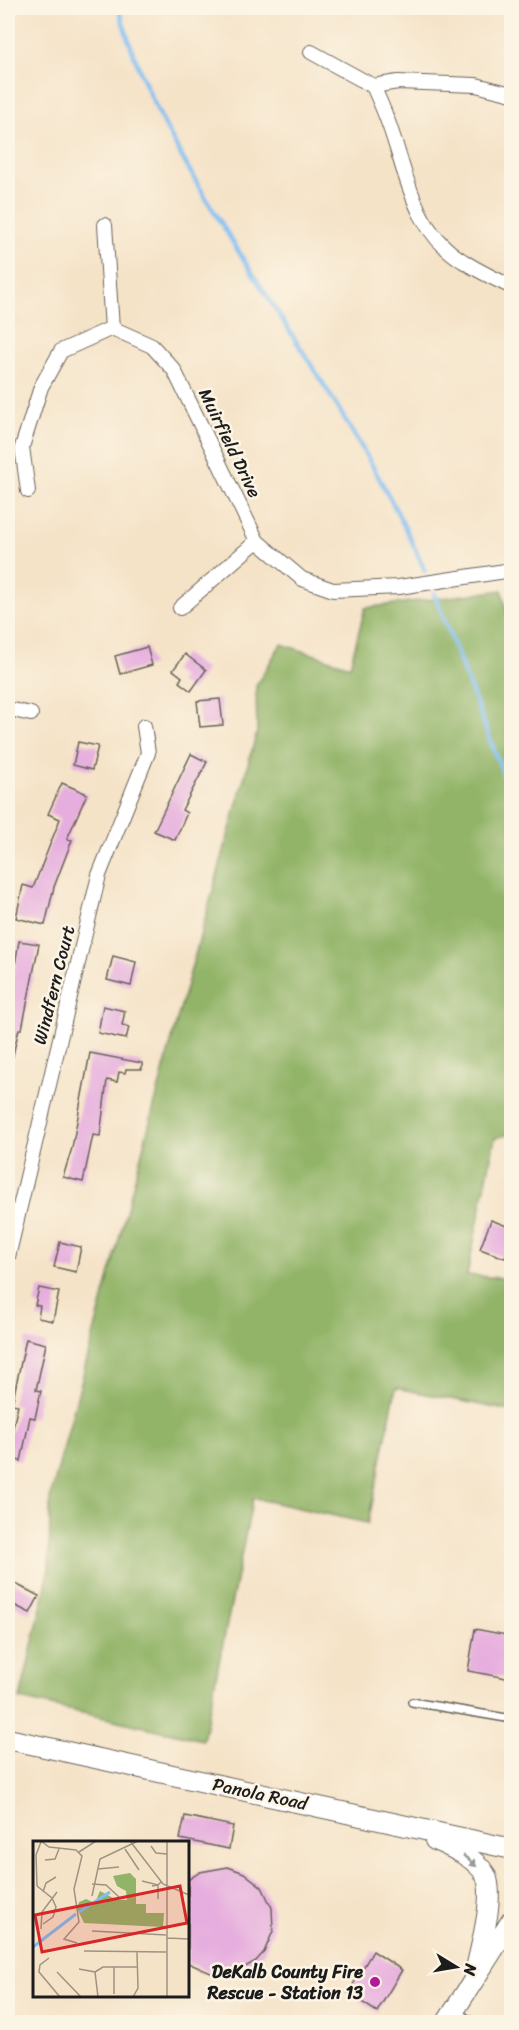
<svg xmlns="http://www.w3.org/2000/svg" width="519" height="2030" font-family="Sriracha,sans-serif">
  <style>
    .forest { fill: #92b468; stroke: #576842; stroke-width: 1.5 }
    .lines { fill: none; stroke-linecap: round; stroke-linejoin: round }
    .stream { stroke: #7fbef3; stroke-width: 4.5 }
    .building { fill: #e6aede }
    .lane-casing { stroke: #686258; stroke-width: 10 }
    .street-casing { stroke: #686258; stroke-width: 16 }
    .secondary-casing { stroke: #686258; stroke-width: 22 }
    .lane { stroke: #fff; stroke-width: 7 }
    .street { stroke: #fff; stroke-width: 14 }
    .secondary { stroke: #fff; stroke-width: 20 }
    .oneway { fill: #999 }
    .poi-dot { fill: #b5179e; stroke: #fcf5e5; stroke-width: 2 }
    .labels { text-anchor: middle; stroke-width: 5; stroke-linejoin: round; paint-order: stroke }
    .street-label { font-size: 18px; fill: #1c1c1c; stroke: #fcf5e5 }
    .poi-label { font-size: 18px; font-weight: bold; fill: #1c1c1c; stroke: #fcf5e5; text-anchor: end }
    .inset-river { fill: none; stroke: #7fbef3; stroke-width: 3 }
    .inset-road { fill: none; stroke: #9e9383; stroke-width: 1.5 }
    .view { fill: #d62828; fill-opacity: 0.15; stroke: #d62828; stroke-width: 3 }
    .inset-edge { fill: none; stroke: #1c1c1c; stroke-width: 3 }
  </style>
  <rect width="100%" height="100%" fill="#fcf5e5"/>
  <filter id="ink" filterUnits="userSpaceOnUse"><feTurbulence type="fractalNoise" baseFrequency=".0167" numOctaves="2"/><feDisplacementMap in="SourceGraphic" scale="12" xChannelSelector="R" yChannelSelector="G"/><feConvolveMatrix kernelMatrix="1 2 1 2 8 2 1 2 1" color-interpolation-filters="sRGB"/></filter>
  <filter id="wash" filterUnits="userSpaceOnUse"><feTurbulence type="fractalNoise" baseFrequency=".008" numOctaves="4" result="noise"/><feDisplacementMap in="SourceGraphic" scale="24" xChannelSelector="R" yChannelSelector="G"/><feGaussianBlur stdDeviation="1.35" result="paint"/><feColorMatrix in="noise" values="0 0 0 0 0 0 0 0 0 0 0 0 0 0 0 0 0 1.4 0 .05"/><feComposite in="paint" operator="in"/></filter>
  <g filter="url(#wash)">
    <rect width="100%" height="100%" fill="#f5e3c8"/>
    <path class="forest" d="M502,590l10,46 -1,498 -16,4 -28,137 44,4v132l-115,-23 -28,135 -115,-25 -50,242 -183,-41 29,-127 1,-73 127,-479 80,-288 -1,-46 25,-42 69,22 15,-58z"/>
    <g class="lines">
      <g class="stream">
        <path d="M119,8c24,92 75,172 125,252 64,101 133,200 181,311"/>
        <path d="M434,593l78,204"/>
      </g>
    </g>
    <g id="blocks">
      <g class="building">
        <path d="M147,647l5,18 -32,9 -5,-18z"/>
        <path d="M185,654l21,16 -15,21 -12,-9 3,-5 -9,-7z"/>
        <path d="M220,699l3,26 -23,2 -3,-26z"/>
        <path d="M78,742l20,4 -6,24 -19,-5z"/>
        <path d="M191,754l16,8 -25,48 5,3 -12,27 -21,-9z"/>
        <path d="M62,783l25,11 -20,45 5,1 -18,47 -9,38 -29,-7 7,-33 10,3 27,-69 -12,-5z"/>
        <path d="M19,941l20,3 -17,85h-3l-7,30 -4,-1v-52z"/>
        <path d="M113,956l23,6 -5,24 -24,-6z"/>
        <path d="M103,1006l22,5 -3,14 7,2 -3,12 -28,-6z"/>
        <path d="M90,1053l52,10v6h-16l-1,4 -6,-1 -2,10 -10,-2 -7,56 -7,-1 -10,47 -20,-5 9,-29z"/>
        <path d="M491,1220l21,8v14l-7,16 -25,-9z"/>
        <path d="M60,1242l21,5 -5,25 -22,-5z"/>
        <path d="M39,1288l20,4 -6,29 -15,-3 2,-12 -5,-1z"/>
        <path d="M26,1339l20,5 -10,46 5,1 -6,27 -5,-1 -9,44 -13,-3v-27l4,1 6,-27 -6,-1z"/>
        <path d="M8,1580l31,16 -9,17 -22,-11z"/>
        <path d="M475,1629l37,7v43l-44,-8z"/>
        <path d="M185,1816l48,10 -4,23 -49,-10z"/>
        <path d="M228,1867l16,6 18,14 10,21 1,23 -9,21 -8,9 -20,11 -23,2 -25,-11v-83l12,-8z"/>
        <path d="M373,1951l29,19 -25,42 -29,-19z"/>
      </g>
    </g>
  </g>
  <g filter="url(#ink)">
    <use href="#blocks" fill-opacity="0" stroke="#686258" stroke-width="1.5"/>
    <g class="lines">
      <defs>
        <g id="lane">
          <path d="M412,1702l100,17"/>
          <path d="M457,2012l15,10"/>
        </g>
        <g id="street">
          <path d="M311,52l62,34 25,-4 78,3 36,9"/>
          <path d="M373,86c5,11 10,22 14,33 20,52 24,110 76,142 15,10 32,18 49,26"/>
          <path d="M105,225l7,103"/>
          <path d="M28,491l-6,-44 19,-60 20,-36 51,-23 40,18 22,24 83,171 45,38 31,11 66,-3 113,-17"/>
          <path d="M180,608l77,-67"/>
          <path d="M8,709l23,5"/>
          <path d="M8,1257l91,-382 49,-122 -4,-27"/>
        </g>
        <g id="secondary">
          <path d="M8,1739l504,110"/>
          <path d="M435,1840c17,8 40,17 50,34 12,21 -7,81 -11,105"/>
          <path d="M447,2022l65,-102"/>
        </g>
      </defs>
      <use href="#lane" class="lane-casing"/>
      <use href="#street" class="street-casing"/>
      <use href="#secondary" class="secondary-casing"/>
      <use href="#lane" class="lane"/>
      <use href="#street" class="street"/>
      <use href="#secondary" class="secondary"/>
    </g>
    <defs><path id="oneway-solid" d="M-6-.8H1V-3.2L6.5 0L1 3.2V.8H-6Z" transform="scale(1.5)"/></defs>
    <use class="oneway" href="#oneway-solid" transform="translate(470 1861) rotate(40)"/>
  </g>
  <circle class="poi-dot" cx="375" cy="1982" r="6"/>
  <g class="labels">
    <g class="street-label">
      <text transform="translate(230 443) rotate(64)" y="6">Muirfield Drive</text>
      <text transform="translate(54 985) rotate(-76)" y="6">Windfern Court</text>
      <text transform="translate(260 1794) rotate(12)" y="6">Panola Road</text>
    </g>
    <g class="poi-label">
      <text x="363" y="1978">DeKalb County Fire<tspan x="363" dy="21">Rescue - Station 13</tspan></text>
    </g>
  </g>
  <g transform="translate(33 1841)">
    <rect width="156" height="156" fill="#f5e3c8"/>
    <path d="M97,32l6,6v25h10v9h18l-1,14 -79,-4 -7,-15 2,-6 7,-3 9,4 5,-12 17,9h10l-1,-9 -9,-5 -4,-10z" fill="#92b468"/>
    <path class="inset-river" d="M46,71l31,-20M0,106l43,-33"/>
    <path class="inset-road" d="M8,0l8,6 27,3 6,6 -8,33 5,33 -15,17 13,4M97,0l33,43 26,11M8,1l-5,13 1,31 15,12 4,9 -3,10 -10,7M118,5l5,7 11,1M92,8l14,21M46,11l17,-11M12,19l10,-1 4,-10M65,28l21,-2M109,40l16,4 3,-3M59,43l14,1 13,12M119,45l6,-1v14M10,51l3,-9 10,-6M59,55l8,-37 38,-18M8,88l1,-17 15,-20M59,90l74,4M134,97l22,1M51,110l82,1M16,117l-9,7 -1,7 21,25M46,128l16,3 3,25M24,131l24,25M62,131l8,-5h34M81,153v-27M100,156l5,-9 -1,-36M134,156v-156"/>
    <path class="view" d="M147,45l7,37 -145,29 -7,-37z"/>
    <rect width="156" height="156" class="inset-edge"/>
  </g>
  <rect width="519" height="2030" fill="none" stroke="#fcf5e5" stroke-width="30"/>
  <g transform="translate(456 1967) rotate(101)" stroke="#fcf5e5" stroke-width="4.5" paint-order="stroke">
  <path d="M0-4.5L10 22L0 15L-10 22Z" fill="#1c1c1c"/>
  <text y="-9" font-size="16" font-weight="bold" text-anchor="middle" fill="#1c1c1c">N</text>
  </g>
</svg>
